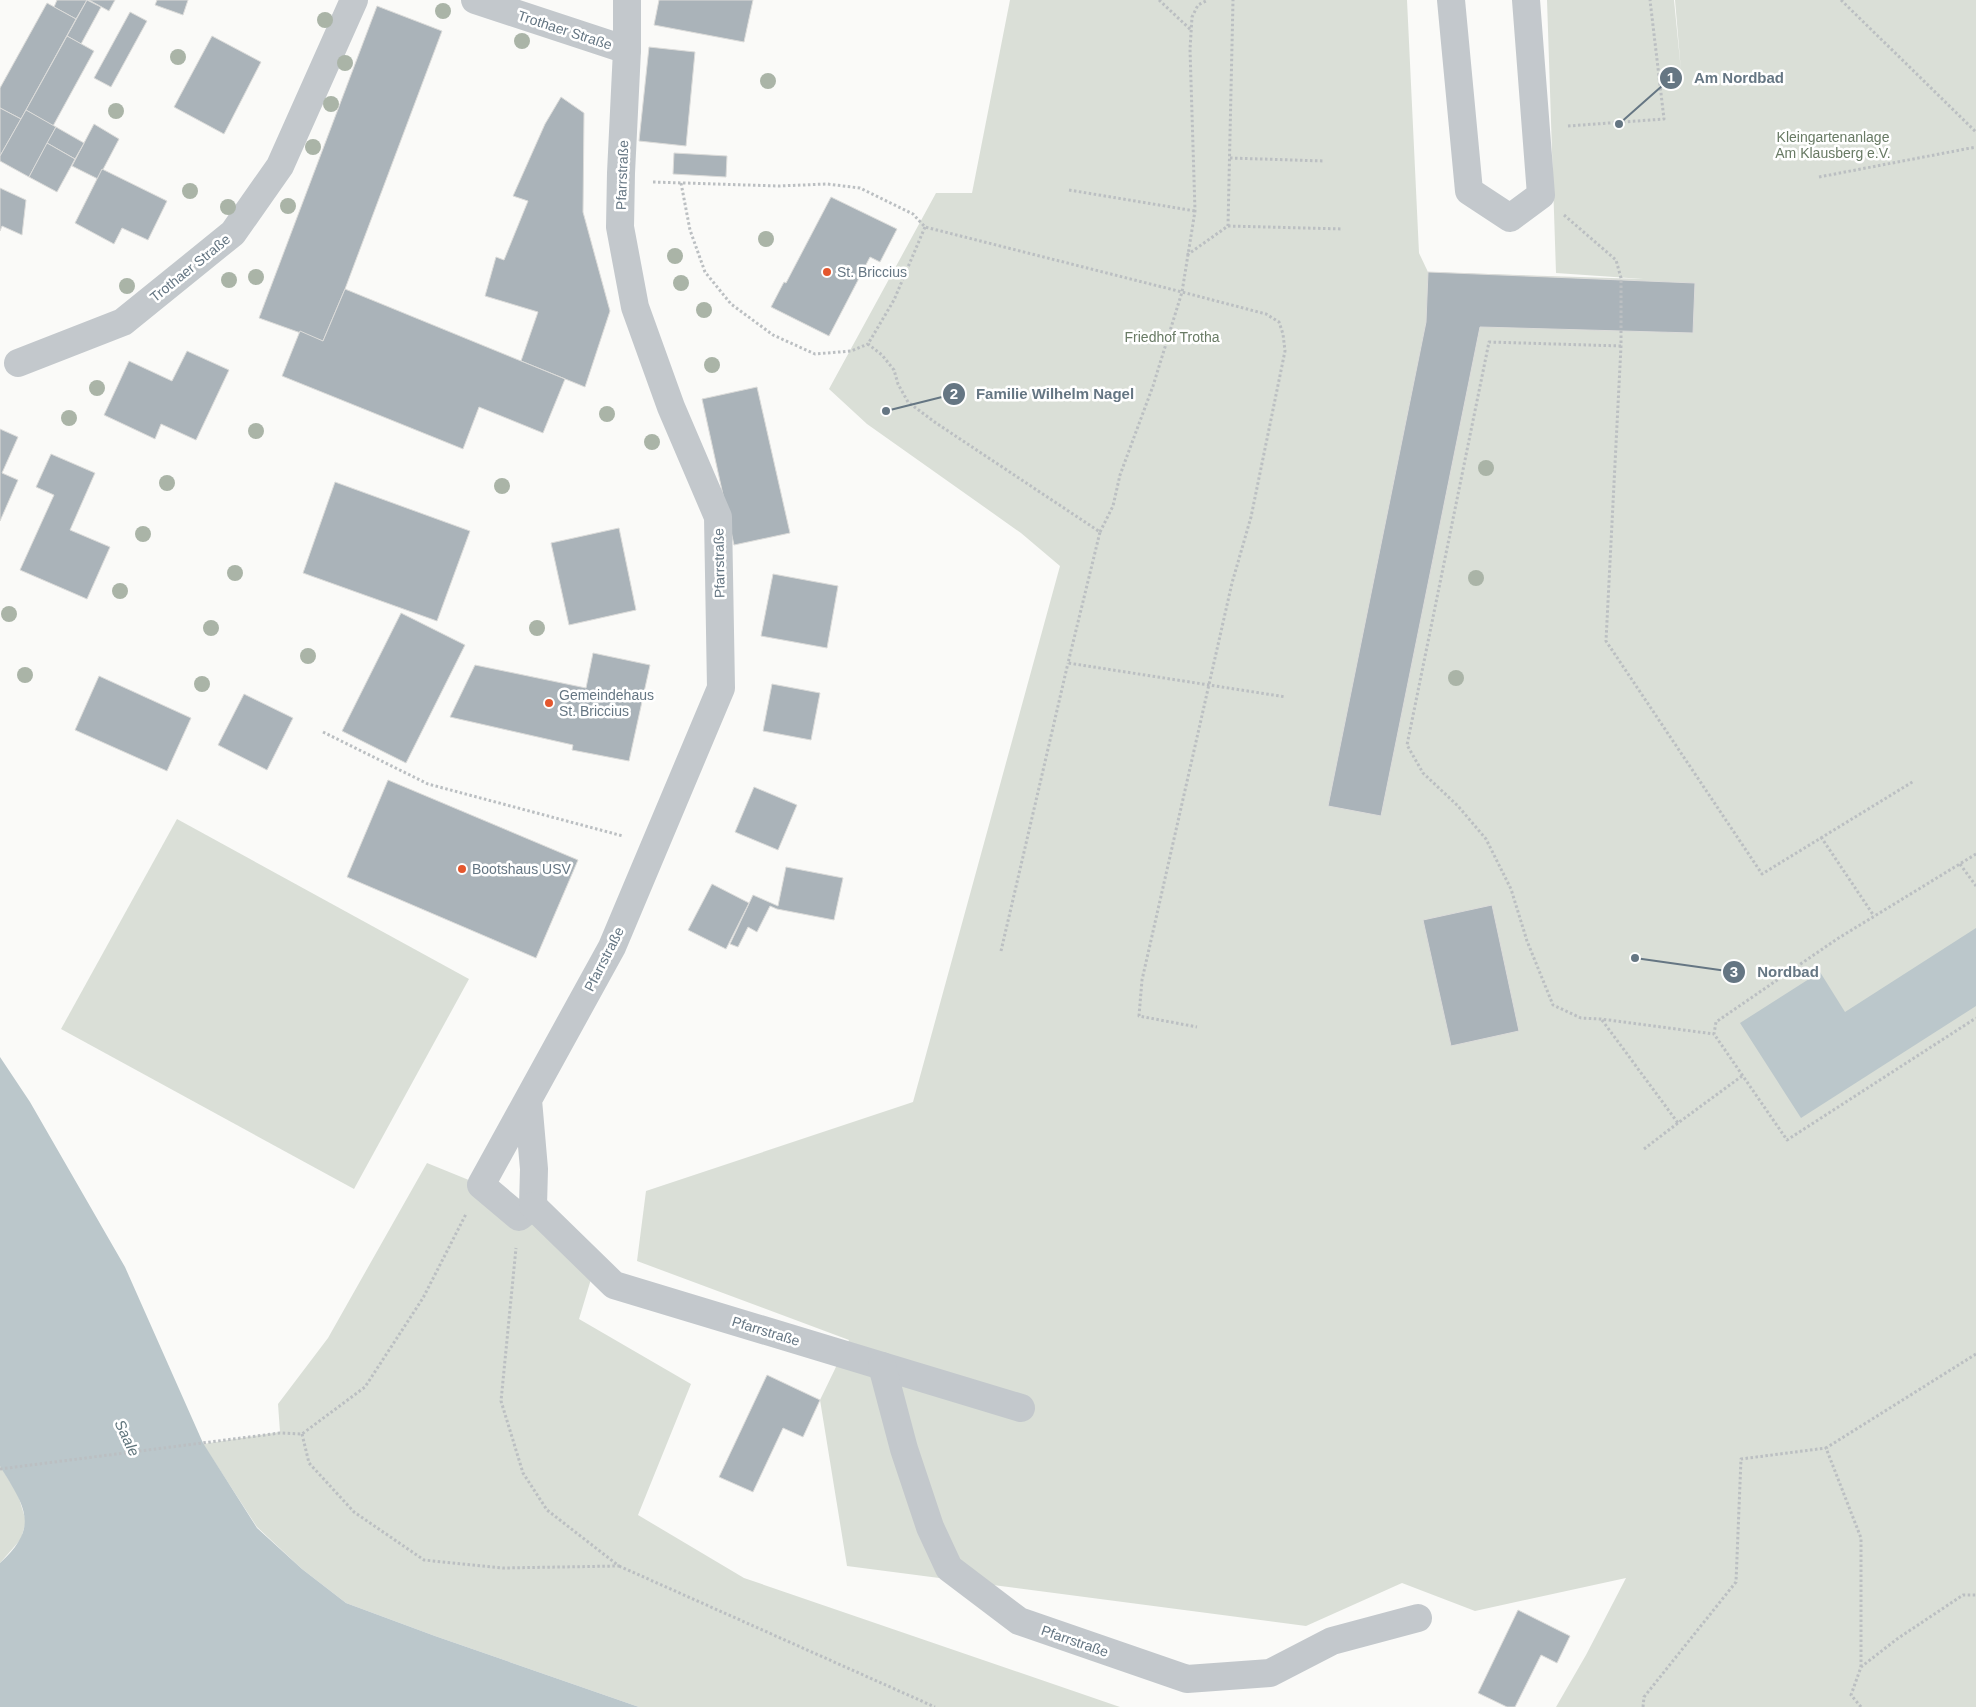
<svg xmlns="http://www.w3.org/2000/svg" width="1976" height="1707" font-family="Arial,sans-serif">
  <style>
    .green { fill: #dadfd7 }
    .water { fill: #bbc7cb }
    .building { fill: #aab3b9; stroke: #dcdcda }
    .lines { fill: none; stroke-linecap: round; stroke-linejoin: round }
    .path { stroke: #bbbfc2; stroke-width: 3; stroke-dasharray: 2.5 2.5; stroke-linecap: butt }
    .minor { stroke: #c3c8cc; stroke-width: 28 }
    .tree { fill: #aab4a7 }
    .poi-dot { fill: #e4572e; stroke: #fff; stroke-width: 2 }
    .labels { text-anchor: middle; stroke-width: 5; stroke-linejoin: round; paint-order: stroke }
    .street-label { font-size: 14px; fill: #657683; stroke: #fff }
    .park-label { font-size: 14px; fill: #687a64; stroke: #fff }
    .poi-label { font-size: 14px; fill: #657683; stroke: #fff; text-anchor: start }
    .water-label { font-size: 15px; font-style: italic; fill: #60757c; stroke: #fff }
    .leader { fill: none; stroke: #657683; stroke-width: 2 }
    .callout-dot { fill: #657683; stroke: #fff; stroke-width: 2 }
    .mark-label { font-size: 15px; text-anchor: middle; font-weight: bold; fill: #fff }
    .callout-label { font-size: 15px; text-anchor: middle; font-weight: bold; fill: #657683; stroke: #fff; stroke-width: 5; stroke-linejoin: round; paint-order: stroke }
  </style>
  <rect width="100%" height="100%" fill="#fafaf8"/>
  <g class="green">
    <path d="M1010,0h397l12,253 9,19 215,7 -87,-6 -9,-273h127l7,71 -6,-71h301v1707h-420l30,-52 40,-77 -151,33 -73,-28 -96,43 -459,-60 -27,-166 29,-60 -212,-79 9,-70 267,-89 147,-536 -39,-33 -154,-109 -38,-35 107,-196h36z"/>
    <path d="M177,819l292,160 -115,210 -293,-160z"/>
    <path d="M427,1163l106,43 62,60 -16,53 112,65 -53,131 106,63 376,129h-481l-204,-71 -89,-33 -44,-34 -45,-42 -54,-83 77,-12 -2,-28 50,-66z"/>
    <path d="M0,1438l4,34 14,23 8,26 -5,18 -21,24z"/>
  </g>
  <g class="water">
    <path d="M1976,928v78l-175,112 -61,-95 80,-51 25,40z"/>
    <path d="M0,1057l30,45 95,165 78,176 54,85 45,41 44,34 89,33 204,71h-639v-144c41,-37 24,-57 0,-97z"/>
  </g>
  <g class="building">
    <path d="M57,0h30l-11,19 -22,-12z"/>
    <path d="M87,0l14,7 -20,37 -14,-8z"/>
    <path d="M89,0h26l-6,11z"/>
    <path d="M157,0h31l-5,15 -28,-10z"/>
    <path d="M659,0h94l-9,42 -90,-17z"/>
    <path d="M47,3l29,16 -55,100 -21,-11v-20z"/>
    <path d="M377,6l65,25 -97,258 -22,52 -64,-23z"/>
    <path d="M130,12l17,9 -36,66 -17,-9z"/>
    <path d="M67,36l27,15 -41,75 -27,-16z"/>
    <path d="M212,36l49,26 -37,72 -50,-27z"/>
    <path d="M649,47l46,5 -9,94 -47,-5z"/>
    <path d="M561,97l23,16 -1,99 27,99 -25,76 -64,-26 17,-49 -53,-16 11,-39 8,3 24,-59 -15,-5 32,-72z"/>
    <path d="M0,108l21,11 -21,37z"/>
    <path d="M26,110l30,17 -27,50 -29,-16v-5z"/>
    <path d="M94,124l25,15 -21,40 -26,-13z"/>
    <path d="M56,127l28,16 -9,16 -28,-16z"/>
    <path d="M47,143l28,16 -18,33 -28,-15z"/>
    <path d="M674,153l53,3 -1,21 -53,-3z"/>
    <path d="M102,169l65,32 -19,39 -26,-12 -8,16 -39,-21z"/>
    <path d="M0,188l26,12 -4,35 -20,-9 -2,5z"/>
    <path d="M831,197l66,32 -17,33 -10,-5 -41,79 -58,-29 13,-25 2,1z"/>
    <path d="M1428,272l267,11 -2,50 -213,-6 -99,489 -53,-10 98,-484z"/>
    <path d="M345,289l220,90 -22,54 -64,-26 -16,42 -181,-73 18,-45 23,10z"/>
    <path d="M187,351l42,19 -33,70 -35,-16 -6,15 -51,-24 25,-54 43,20z"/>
    <path d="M757,387l33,146 -56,12 -32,-146z"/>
    <path d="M0,429l18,8 -16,36 16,7 -18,41z"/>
    <path d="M51,454l44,19 -25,57 40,17 -23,52 -67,-29 34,-75 -18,-8z"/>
    <path d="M335,482l135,49 -33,90 -134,-48z"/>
    <path d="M619,528l17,82 -67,15 -18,-82z"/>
    <path d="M773,574l65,12 -11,62 -66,-12z"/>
    <path d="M401,613l64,32 -59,118 -64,-32z"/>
    <path d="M593,653l57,12 -21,96 -57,-11 1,-5 -123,-28 25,-52 111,23z"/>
    <path d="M99,676l92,42 -24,53 -92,-41z"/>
    <path d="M772,684l48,9 -9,47 -48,-9z"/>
    <path d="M244,694l49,24 -26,52 -49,-25z"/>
    <path d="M388,780l190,80 -42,98 -189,-81z"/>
    <path d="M754,787l43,18 -19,45 -43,-18z"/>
    <path d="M786,867l57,11 -9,42 -57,-11 -7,-3 -13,26 -9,-5 -10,20 -8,-3 23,-49 25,11z"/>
    <path d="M712,884l37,19 -23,46 -38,-19z"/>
    <path d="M1492,905l27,126 -68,15 -28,-126z"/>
    <path d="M767,1375l53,25 -17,37 -20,-9 -30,64 -34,-15z"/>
    <path d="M1518,1610l52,26 -13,27 -16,-8 -26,52h-8l-29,-14z"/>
  </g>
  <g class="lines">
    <g class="path">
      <path d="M1159,0l32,30"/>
      <path d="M1841,0l135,132"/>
      <path d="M1568,126l96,-7 -14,-119"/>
      <path d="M1230,158l94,3"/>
      <path d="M1819,177l157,-30"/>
      <path d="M653,182l125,4 49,-2 33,4 53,26 12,13 257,65 13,-81 -5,-162 2,-32 6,-12 10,-5"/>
      <path d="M681,183l9,47 15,42 26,32 42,31 42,19 36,-3 17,-7"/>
      <path d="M1069,190l126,21"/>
      <path d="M1564,215l52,45 5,18v68l-15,295 156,233 152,-93"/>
      <path d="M1228,226l115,3"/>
      <path d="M925,227l-31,73 -26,44 14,11 12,15 4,14 10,18 28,21 164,109 -32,131 218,34"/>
      <path d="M1187,255l41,-29 5,-226"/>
      <path d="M1621,346l-132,-4 -82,403 16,28 35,33 28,33 25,50 16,52 26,64 28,13 20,1 113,15"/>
      <path d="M1100,532l13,-26 7,-31 33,-89 29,-94 84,22 13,8 4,12 2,17 -34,166 -19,66 -90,397 -3,36 58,11"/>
      <path d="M323,732l105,52 195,52"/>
      <path d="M1821,837l53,79"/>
      <path d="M1976,854l-139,85 -121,83 -2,12 73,106 189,-122"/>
      <path d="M1960,864l16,22"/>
      <path d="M1001,951l67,-288"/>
      <path d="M1602,1020l76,103 64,-47"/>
      <path d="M1644,1149l34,-26"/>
      <path d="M302,1434l7,29 45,49 70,48 79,8 116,-2 -72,-56 -24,-37 -22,-72 15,-153"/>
      <path d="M0,1469l280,-36 22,1 63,-47 58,-89 43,-84"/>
      <path d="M619,1566l316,141"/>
      <path d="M1861,1667v-129l-35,-90 150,-94"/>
      <path d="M1643,1707l1,-10 92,-115 5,-123 85,-11"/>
      <path d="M1861,1707l-10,-12 10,-28 36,-28 66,-44h13"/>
    </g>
    <g class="minor">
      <path d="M475,0l152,50"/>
      <path d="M1451,0l18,191 41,27 31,-23 -15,-195"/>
      <path d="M18,363l105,-41 110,-89 47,-67 74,-166"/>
      <path d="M528,1100l6,69 -1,37 -14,11 -38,-32 131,-238 109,-259 -3,-171 -47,-110 -36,-100 -15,-80 1,-54 6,-123v-50"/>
      <path d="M533,1206l81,79 407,123"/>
      <path d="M882,1366l22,83 26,78 19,41 70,53 168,58 83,-6 62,-32 86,-23"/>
    </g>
  </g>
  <g class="tree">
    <circle cx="443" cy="11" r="8"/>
    <circle cx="325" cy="20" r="8"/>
    <circle cx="522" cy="41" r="8"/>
    <circle cx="178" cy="57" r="8"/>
    <circle cx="345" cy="63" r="8"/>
    <circle cx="768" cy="81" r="8"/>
    <circle cx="331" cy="104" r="8"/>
    <circle cx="116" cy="111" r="8"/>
    <circle cx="313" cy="147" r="8"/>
    <circle cx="190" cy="191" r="8"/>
    <circle cx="288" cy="206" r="8"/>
    <circle cx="228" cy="207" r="8"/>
    <circle cx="766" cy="239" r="8"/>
    <circle cx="675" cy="256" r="8"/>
    <circle cx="256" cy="277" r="8"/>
    <circle cx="229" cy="280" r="8"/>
    <circle cx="681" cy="283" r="8"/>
    <circle cx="127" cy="286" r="8"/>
    <circle cx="704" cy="310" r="8"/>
    <circle cx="712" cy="365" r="8"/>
    <circle cx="97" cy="388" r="8"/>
    <circle cx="607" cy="414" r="8"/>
    <circle cx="69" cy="418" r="8"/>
    <circle cx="256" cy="431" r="8"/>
    <circle cx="652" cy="442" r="8"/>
    <circle cx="1486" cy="468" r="8"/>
    <circle cx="167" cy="483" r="8"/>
    <circle cx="502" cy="486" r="8"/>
    <circle cx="143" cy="534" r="8"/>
    <circle cx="235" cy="573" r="8"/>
    <circle cx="1476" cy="578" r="8"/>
    <circle cx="120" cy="591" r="8"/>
    <circle cx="9" cy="614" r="8"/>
    <circle cx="211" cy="628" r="8"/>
    <circle cx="537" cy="628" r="8"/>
    <circle cx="308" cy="656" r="8"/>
    <circle cx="25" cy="675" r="8"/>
    <circle cx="1456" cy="678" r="8"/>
    <circle cx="202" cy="684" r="8"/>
  </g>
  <g class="poi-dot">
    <circle cx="827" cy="272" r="5"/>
    <circle cx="549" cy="703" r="5"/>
    <circle cx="462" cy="869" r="5"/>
  </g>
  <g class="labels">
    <g class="street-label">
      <text transform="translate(565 30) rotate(18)" y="5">Trothaer Straße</text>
      <text transform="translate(622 175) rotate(-88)" y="5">Pfarrstraße</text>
      <text transform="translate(190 268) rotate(-39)" y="5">Trothaer Straße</text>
      <text transform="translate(719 563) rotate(-91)" y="5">Pfarrstraße</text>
      <text transform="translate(604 959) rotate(-63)" y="5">Pfarrstraße</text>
      <text transform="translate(766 1331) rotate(17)" y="5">Pfarrstraße</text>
      <text transform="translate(1075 1641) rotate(19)" y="5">Pfarrstraße</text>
    </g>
    <g class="park-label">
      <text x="1833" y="142">Kleingartenanlage<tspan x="1833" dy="16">Am Klausberg e.V.</tspan></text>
      <text x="1172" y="342">Friedhof Trotha</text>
    </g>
    <g class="poi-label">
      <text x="837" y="277">St. Briccius</text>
      <text x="559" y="700">Gemeindehaus<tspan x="559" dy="16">St. Briccius</tspan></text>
      <text x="472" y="874">Bootshaus USV</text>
    </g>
    <g class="water-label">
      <text transform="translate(127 1438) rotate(65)" y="5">Saale</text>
    </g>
  </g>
  <path class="leader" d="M1619 124L1671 78M886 411L954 394M1635 958L1734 972"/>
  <g class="callout-dot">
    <circle cx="1619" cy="124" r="5"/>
    <circle cx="886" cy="411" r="5"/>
    <circle cx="1635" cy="958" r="5"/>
    <circle cx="1671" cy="78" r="12"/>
    <circle cx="954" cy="394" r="12"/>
    <circle cx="1734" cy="972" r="12"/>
  </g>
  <g class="mark-label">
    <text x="1671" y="83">1</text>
    <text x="954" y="399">2</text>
    <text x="1734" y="977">3</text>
  </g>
  <g class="callout-label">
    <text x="1739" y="83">Am Nordbad</text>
    <text x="1055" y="399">Familie Wilhelm Nagel</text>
    <text x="1788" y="977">Nordbad</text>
  </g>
</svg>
